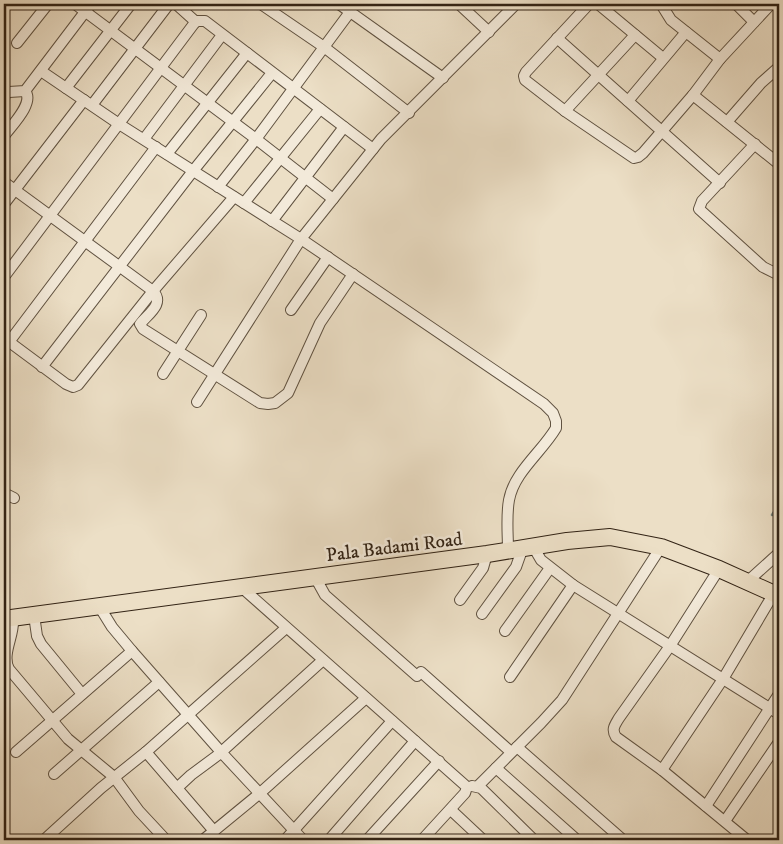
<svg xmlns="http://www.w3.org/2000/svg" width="783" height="844" font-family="'IM FELL DW Pica',serif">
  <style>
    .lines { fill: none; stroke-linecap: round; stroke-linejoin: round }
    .stream { stroke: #707f79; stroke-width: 2.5 }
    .minor-casing { stroke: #605241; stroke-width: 12 }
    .primary-casing { stroke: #322315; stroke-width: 18 }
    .minor { stroke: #f3eada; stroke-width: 10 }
    .primary { stroke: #ecdfc6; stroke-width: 16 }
    .labels { text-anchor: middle; stroke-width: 5; stroke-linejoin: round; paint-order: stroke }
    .street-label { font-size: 19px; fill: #322315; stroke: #f3eada }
  </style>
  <rect width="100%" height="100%" fill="#ecdfc6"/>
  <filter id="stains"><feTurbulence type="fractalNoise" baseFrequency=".004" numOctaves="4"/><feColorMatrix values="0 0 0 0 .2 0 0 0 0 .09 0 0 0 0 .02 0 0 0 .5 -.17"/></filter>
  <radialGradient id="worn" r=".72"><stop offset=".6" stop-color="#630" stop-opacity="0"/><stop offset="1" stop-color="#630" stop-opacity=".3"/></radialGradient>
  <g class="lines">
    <path class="stream" d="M772,515l7,-11"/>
    <defs>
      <g id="minor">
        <path d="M75,4l181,135 77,60"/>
        <path d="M176,4l20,18"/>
        <path d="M261,4l63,43 85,66"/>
        <path d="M339,4l104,74"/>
        <path d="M459,4l30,28"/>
        <path d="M589,4l-63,68 -2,4 1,4 40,31 69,47 4,-1 5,-4 50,-58 27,-36 51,-55"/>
        <path d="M598,4l65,54"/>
        <path d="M661,4l10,16 49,39"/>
        <path d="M736,4l18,18"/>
        <path d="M557,38l163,145"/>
        <path d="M17,43l31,-39"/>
        <path d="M41,71l78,53 182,115 -104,163"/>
        <path d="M66,88l65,-84"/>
        <path d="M4,95l5,-3 16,-1 66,-87"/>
        <path d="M693,95l86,69"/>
        <path d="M628,101l58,-69"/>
        <path d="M92,105l77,-101"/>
        <path d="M565,111l70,-76"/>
        <path d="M727,122l34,-39 18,-16"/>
        <path d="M4,136c7,-10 31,-33 21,-45"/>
        <path d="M144,139l78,-104"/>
        <path d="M755,144l-53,57 -3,8 64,58 16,8"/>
        <path d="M167,154l80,-101"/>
        <path d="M4,182l149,109c12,13 -5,23 -13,33l3,5 117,74 8,1 7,-1 13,-10 32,-70 33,-49"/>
        <path d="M218,187l38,-48 94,-127"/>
        <path d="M244,203l76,-94"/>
        <path d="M4,204l80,-104"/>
        <path d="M272,221l72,-94"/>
        <path d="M4,277l192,-256h9l168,128"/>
        <path d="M291,310l37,-53"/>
        <path d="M4,338l62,46 7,3 5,-2 75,-94 81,-94"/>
        <path d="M9,342l147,-195"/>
        <path d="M42,367l151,-196 79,-98"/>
        <path d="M163,374l38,-59"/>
        <path d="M4,493l10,5"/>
        <path d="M534,548l7,12 32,25 206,129"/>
        <path d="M508,551c0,-17 -2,-35 1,-51 5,-28 33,-48 47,-72v-7l-3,-8 -9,-9 -243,-165 80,-100 135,-135"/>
        <path d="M719,569l-49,77 -51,72c-4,7 -8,11 -3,19l46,33 85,70"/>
        <path d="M315,577l10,18 92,81"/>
        <path d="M747,582l32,-29"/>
        <path d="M240,586l227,201 -2,6 -43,47"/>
        <path d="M460,600l23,-32 4,-14"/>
        <path d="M99,606l13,21 20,24 89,101 82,88"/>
        <path d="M482,614l34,-47 6,-17"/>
        <path d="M34,615l3,21 4,8 41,50"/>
        <path d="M13,618c2,17 -12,36 -4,51l59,70 46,38 25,34 27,29"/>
        <path d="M505,631l45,-63"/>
        <path d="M421,672l90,80"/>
        <path d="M510,677l63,-92"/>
        <path d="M517,747l106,93"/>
        <path d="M16,752l116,-101"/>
        <path d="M146,752l68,79"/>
        <path d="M496,768l81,72"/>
        <path d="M662,770l61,-91 51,-86"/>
        <path d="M54,774l105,-92"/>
        <path d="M472,786l9,2 53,52"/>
        <path d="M478,786l63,-63 21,-23 99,-153"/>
        <path d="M177,788l14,-13 27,-20 105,-95"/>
        <path d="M706,806l73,-112"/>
        <path d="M451,810l32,30"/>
        <path d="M725,821l54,-79"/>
        <path d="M44,840l57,-52 45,-36 140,-124"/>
        <path d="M203,840l56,-46 107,-96"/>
        <path d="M285,840l107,-119"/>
        <path d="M329,840l86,-99"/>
        <path d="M367,840l72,-79"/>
      </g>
      <path id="primary" d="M4,619l483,-65 80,-13 43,-4 51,10 58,22 60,27"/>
    </defs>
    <use href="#minor" class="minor-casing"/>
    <use href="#primary" class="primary-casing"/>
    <use href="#minor" class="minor"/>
    <use href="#primary" class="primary"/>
  </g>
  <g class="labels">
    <g class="street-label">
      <text transform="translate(394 546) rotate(-7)" y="7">Pala Badami Road</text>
    </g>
  </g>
  <rect width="783" height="844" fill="none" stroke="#ecdfc6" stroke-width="20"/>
  <rect x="5" y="5" width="773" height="834" fill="none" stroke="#322315" stroke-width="2.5"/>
  <rect x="10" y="10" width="763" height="824" fill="none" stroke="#322315"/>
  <rect width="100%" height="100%" filter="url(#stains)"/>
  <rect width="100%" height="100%" fill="url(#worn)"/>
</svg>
